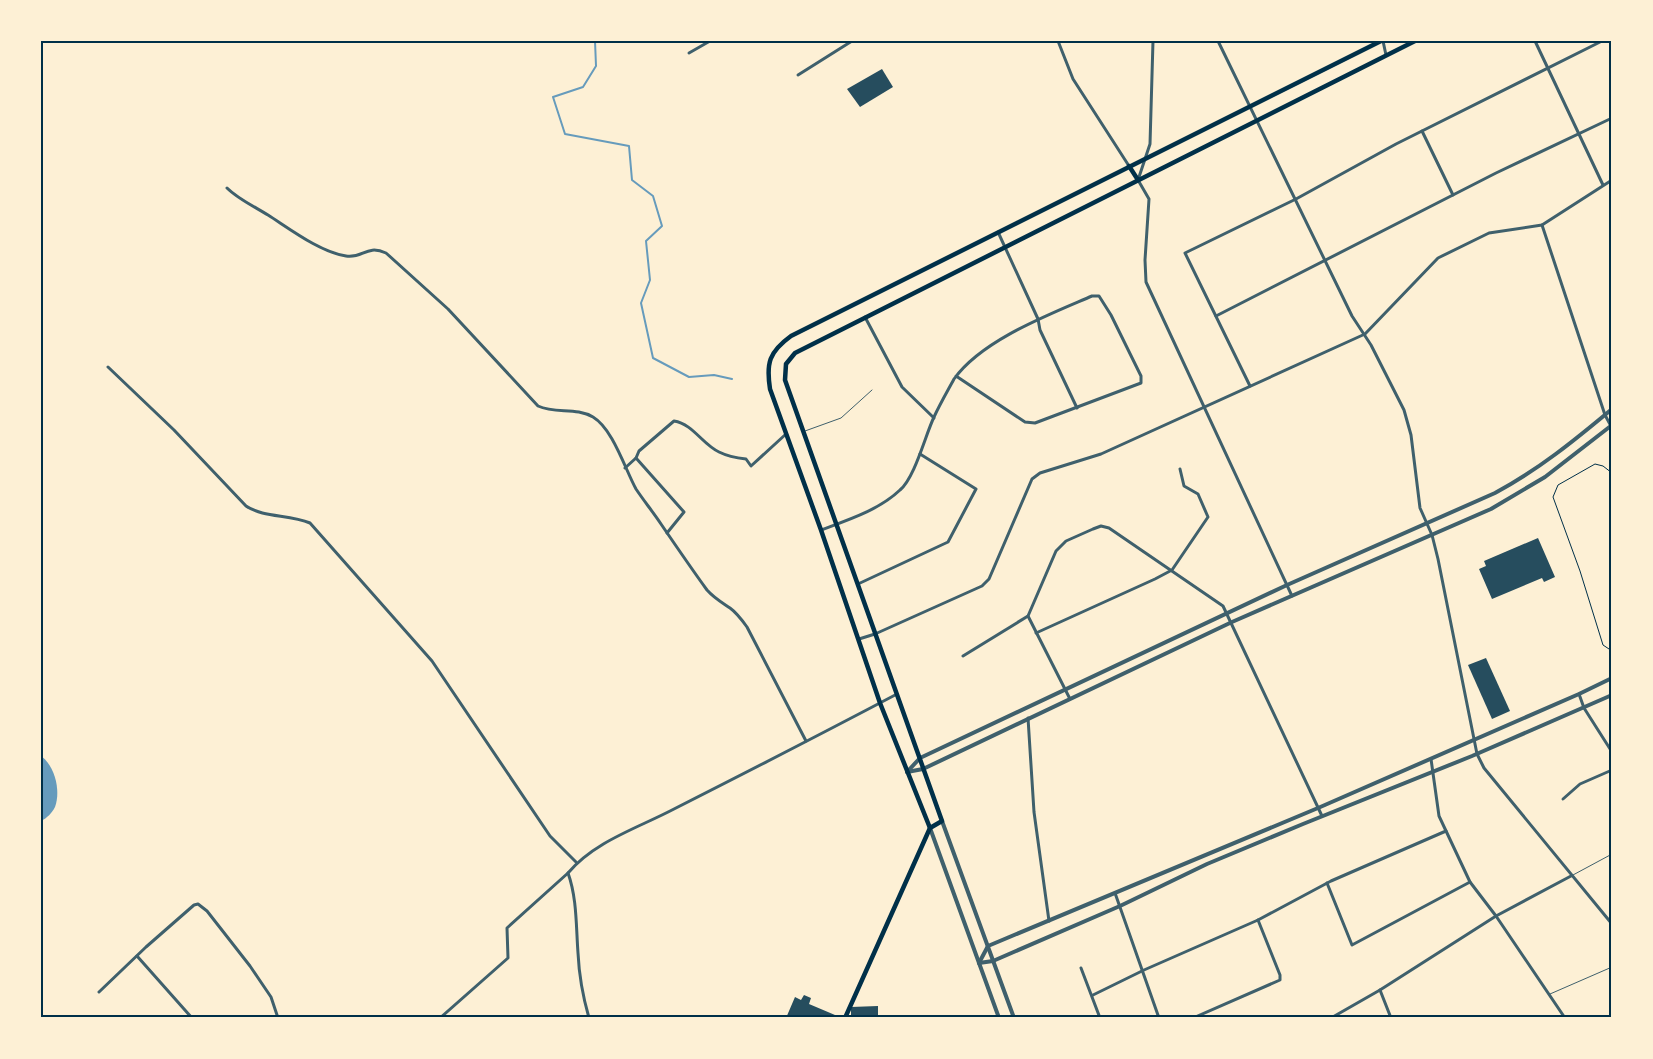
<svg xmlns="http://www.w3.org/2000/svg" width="1653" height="1059" font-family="'Roboto Condensed',sans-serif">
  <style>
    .water { fill: #669bbc }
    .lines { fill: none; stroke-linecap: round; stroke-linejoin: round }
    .stream { stroke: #669bbc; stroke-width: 2 }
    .building { fill: #264d5e }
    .path { stroke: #003049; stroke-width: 1 }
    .service { stroke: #3f606c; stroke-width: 1 }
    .minor { stroke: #3f606c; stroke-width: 3 }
    .tertiary { stroke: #3f606c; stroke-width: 4 }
    .secondary { stroke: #003049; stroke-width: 4.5 }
    .neatline { fill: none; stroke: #003049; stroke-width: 2 }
  </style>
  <rect width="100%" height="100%" fill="#fdf0d5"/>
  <path class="water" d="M41,756c14,10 20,35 14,51 -3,6 -8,11 -14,14z"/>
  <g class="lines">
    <path class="stream" d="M595,41l1,25 -13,21 -30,10 12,37 64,12 3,34 21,16 9,30 -16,15 4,39 -9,23 12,55 36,19 25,-2 18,4"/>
  </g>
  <g class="building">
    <path d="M882,69l11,18 -33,20 -13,-18z"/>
    <path d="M1538,538l17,39 -11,5 -2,-4 -50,21 -13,-30 7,-3 -2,-5z"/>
    <path d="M1486,658l24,53 -18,8 -24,-54z"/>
    <path d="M804,995l7,3 -2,6 26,11 -1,3h-48l9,-21 6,3z"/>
    <path d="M878,1006v12h-27v-11z"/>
  </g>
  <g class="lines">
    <path class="path" d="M1612,473l-9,-7 -8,-2 -37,21 -5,12 27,74 23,74 9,6"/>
    <g class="service">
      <path d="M805,431l36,-13 31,-28"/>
      <path d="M1573,875l39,-21"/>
      <path d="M1550,994l62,-27"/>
    </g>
    <g class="minor">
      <path d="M1058,41l15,38 56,87"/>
      <path d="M1153,41l-3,103 -12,36 11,19 -4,61 1,22 146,314"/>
      <path d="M1218,41l134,275 19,29 33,65 7,25 9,73 12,27 6,24 39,195 7,14 128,156"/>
      <path d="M1383,41l3,14"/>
      <path d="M1535,41l68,144"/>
      <path d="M689,53l21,-12"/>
      <path d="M798,75l54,-34"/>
      <path d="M1422,131l31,64"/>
      <path d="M227,188c11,11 28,19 41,27 22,14 52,37 78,41 17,3 20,-12 40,-3l62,56 90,97c18,8 38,1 55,11 20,12 32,52 43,72 8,12 17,23 25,35 15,22 30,44 46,66 7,8 14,12 23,18 7,5 12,12 17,19l59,114"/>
      <path d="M1542,225l63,190 7,13"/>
      <path d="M998,232l40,87 2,11 37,78"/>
      <path d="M1216,316l280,-143 116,-55"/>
      <path d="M865,317l37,70 32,31"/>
      <path d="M108,367l66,63 72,76c18,12 43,8 64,17l122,138 118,175 26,26"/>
      <path d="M1250,386l-65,-133 111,-54 100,-55 206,-103"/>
      <path d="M636,458l3,-7 35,-30c19,3 28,23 45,31 8,4 18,6 27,7l5,7 35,-32"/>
      <path d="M625,468l11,-10 48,54 -17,21"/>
      <path d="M821,530c27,-10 58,-20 79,-40 15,-13 25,-54 34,-73 6,-13 13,-25 20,-38 28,-39 94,-64 138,-83h7l12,19 30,61v7l-106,40 -10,-1 -69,-46"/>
      <path d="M858,584l90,-42 28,-53 -56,-35"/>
      <path d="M1036,633l119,-54 17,-9 36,-53 -10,-23 -14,-8 -4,-17"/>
      <path d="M859,639l16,-5 107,-48 7,-7 43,-100 8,-6 61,-19 264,-120 73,-76 51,-25 53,-8 70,-45"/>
      <path d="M963,656l65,-40"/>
      <path d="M1579,694l5,14 28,44"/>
      <path d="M1070,699l-42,-83 28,-65 10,-10 27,-12 8,-3 8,2 114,78 99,210"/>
      <path d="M1028,718l6,94 15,109"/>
      <path d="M1431,759l8,57 31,66 26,34 69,102"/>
      <path d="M1563,799l17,-15 32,-14"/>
      <path d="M568,873c9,25 8,53 10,80 1,22 5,44 11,65"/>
      <path d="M1327,883l25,62 118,-63"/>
      <path d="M1115,893l44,125"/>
      <path d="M137,956l55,62"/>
      <path d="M1081,968l19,50"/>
      <path d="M1380,990l11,28"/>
      <path d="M99,992l47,-45 48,-42 4,-1 9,7 43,55 21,31 7,21"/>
      <path d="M1093,995l51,-25 114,-50 73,-39 115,-50"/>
      <path d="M440,1018l68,-60 -1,-30 61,-55c27,-32 70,-45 106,-64 75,-38 149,-76 223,-115"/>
      <path d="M1193,1018l87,-38v-5l-22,-55"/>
      <path d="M1331,1018l49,-28 116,-74 75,-40"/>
    </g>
    <g class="tertiary">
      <path d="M907,772l13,-14 367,-173 208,-92c43,-23 80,-53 117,-84"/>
      <path d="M907,772l16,-3 309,-147 259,-113 54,-32 67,-52"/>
      <path d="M942,821l72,197"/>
      <path d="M930,828l69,190"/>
      <path d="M979,963l9,-17 330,-138 261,-114 33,-16"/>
      <path d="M979,963l14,-2 127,-55 87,-42 96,-40 169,-68 140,-61"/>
    </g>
    <g class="secondary">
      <path d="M1129,166l9,14"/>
      <path d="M930,828l-50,-125 -59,-173 -51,-141c-4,-26 -1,-37 21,-53l590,-295"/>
      <path d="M845,1018l85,-190 12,-7 -157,-441 1,-16 9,-11c206,-105 414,-207 620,-312"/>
    </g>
  </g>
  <rect width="1653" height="1059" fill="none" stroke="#fdf0d5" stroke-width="85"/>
  <rect x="42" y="42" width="1568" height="974" class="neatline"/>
</svg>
